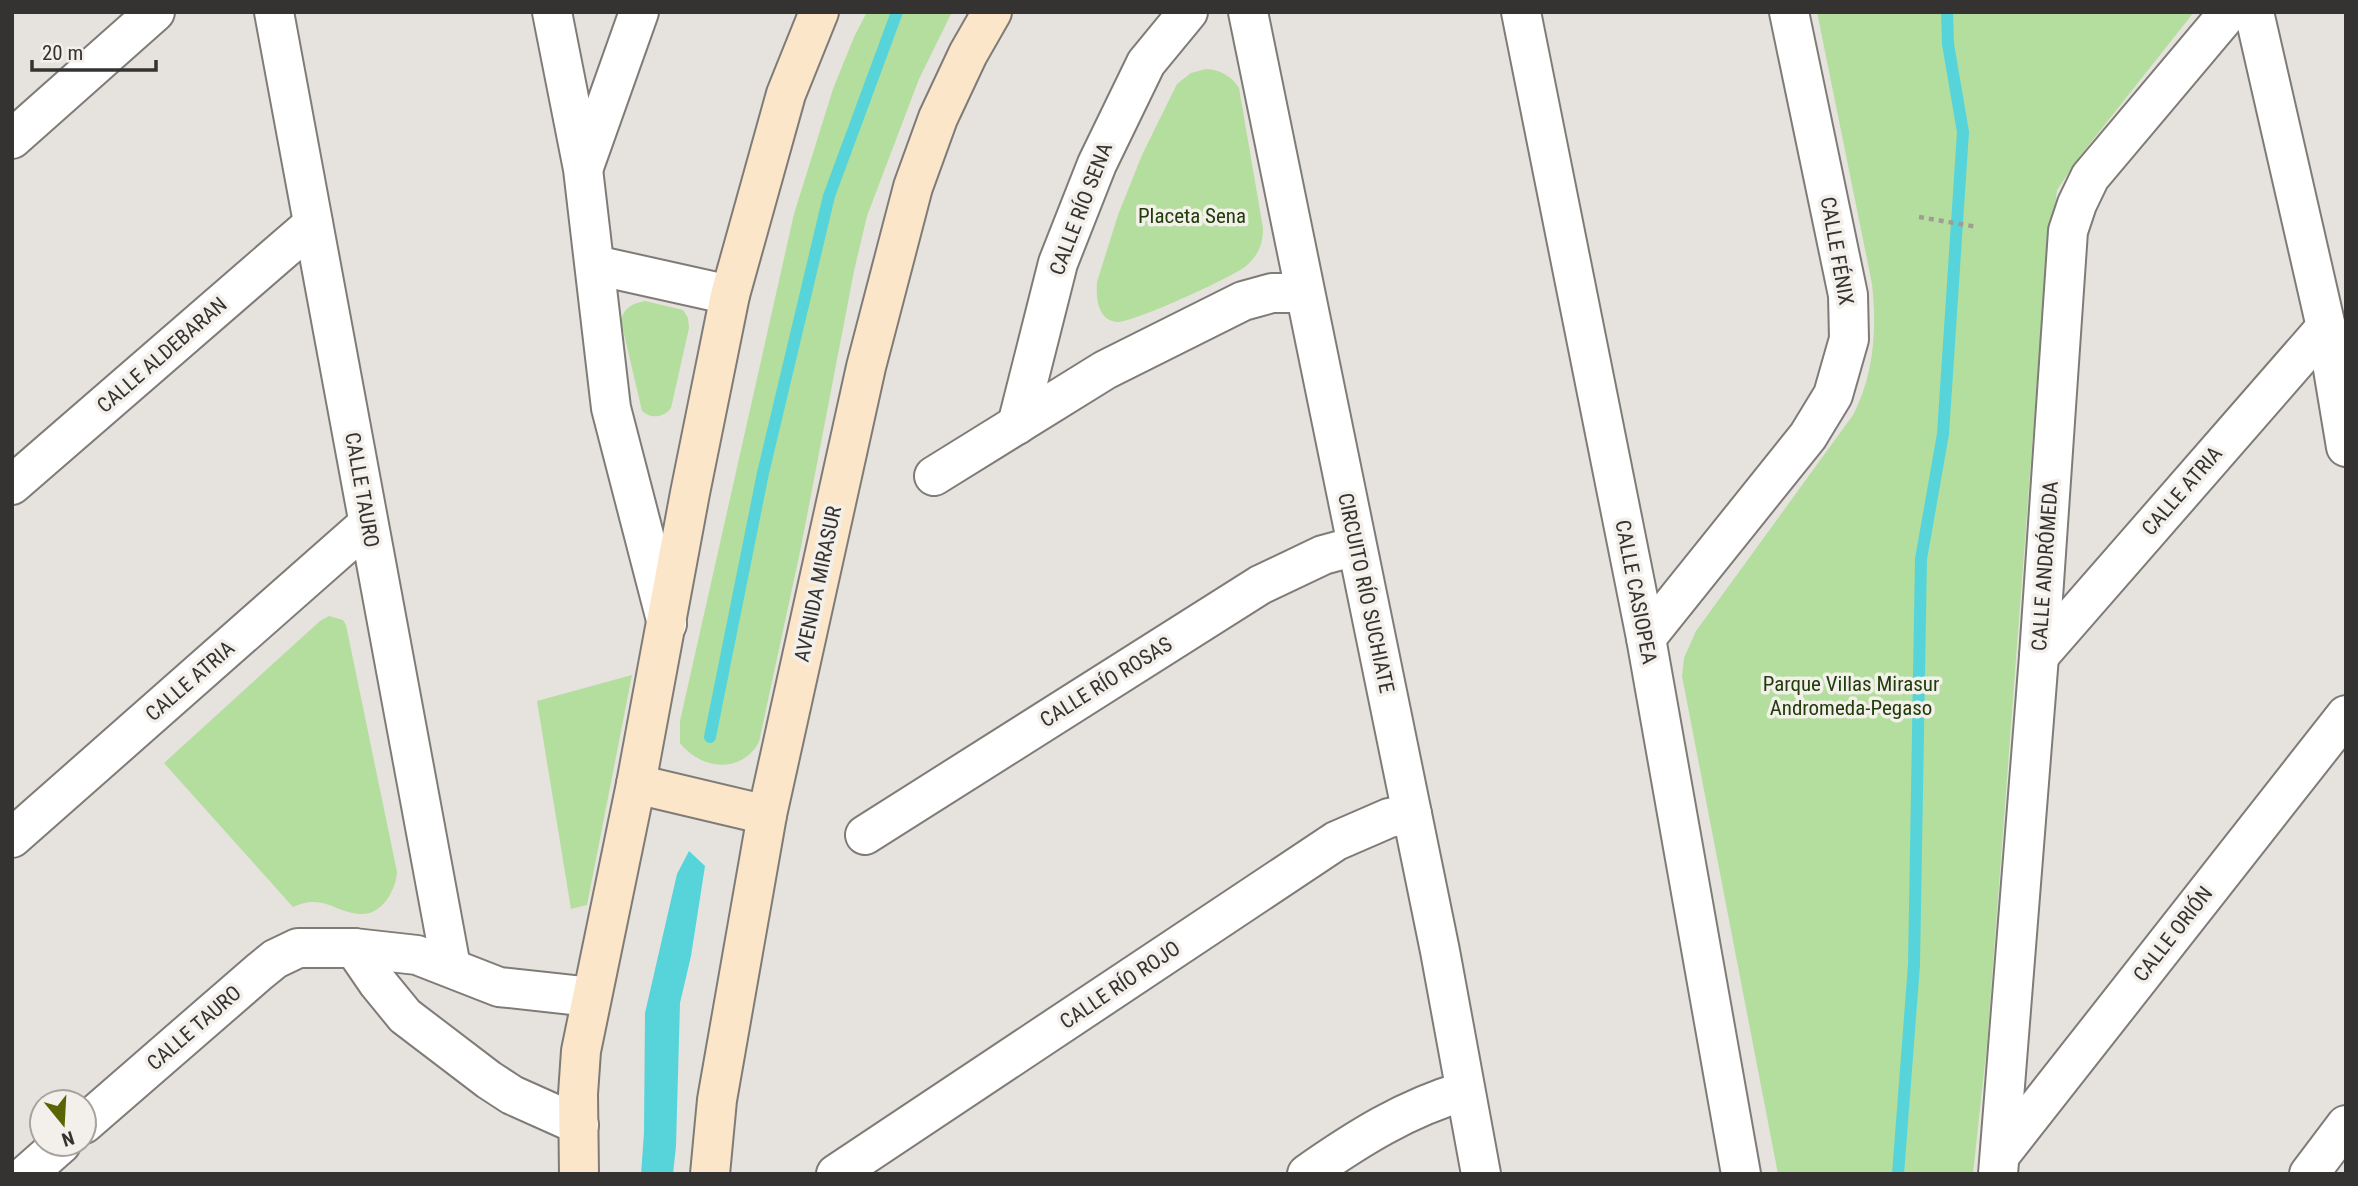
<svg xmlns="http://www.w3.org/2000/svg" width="2358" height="1186" font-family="'Roboto Condensed',sans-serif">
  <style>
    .green { fill: #b4de9d }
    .water { fill: #57d4da }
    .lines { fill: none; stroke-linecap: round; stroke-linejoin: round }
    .stream { stroke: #57d4da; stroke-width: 12 }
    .street-casing { stroke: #7f7b77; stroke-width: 42 }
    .secondary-casing { stroke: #7f7b77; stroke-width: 42 }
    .path { stroke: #a09d99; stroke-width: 4.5; stroke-dasharray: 5 5; stroke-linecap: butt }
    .street { stroke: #fff; stroke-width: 38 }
    .secondary { stroke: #fce6ca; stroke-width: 38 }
    .labels { text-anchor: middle; stroke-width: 7; stroke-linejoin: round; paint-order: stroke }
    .street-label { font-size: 21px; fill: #353331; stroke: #f3efea }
    .park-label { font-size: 21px; fill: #203d0a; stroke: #f3efea }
  </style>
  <rect width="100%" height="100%" fill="#e6e2dd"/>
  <g class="green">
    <path d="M867,12h85l-33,67 -52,137 -13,55 -53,276 -42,195c-17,32 -58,28 -79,1v-22l114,-507 39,-125 21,-52z"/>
    <path d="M1817,12h377l-114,144 -23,34 -13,98 -57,756 -14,130h-195l-96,-498 2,-18 12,-27 157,-216c21,-40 24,-86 19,-131z"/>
    <path d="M1206,69c15,1 25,7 33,19l24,140c0,15 -4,27 -17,38 -13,11 -114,57 -129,56 -20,-2 -21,-25 -20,-40l21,-67 24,-60 35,-71 14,-11z"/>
    <path d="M645,301l38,9 5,8 1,10 -18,80c-8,10 -20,11 -29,3l-21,-90c2,-13 12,-18 24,-20z"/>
    <path d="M329,616l14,4 3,5 51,247c-1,18 -15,43 -36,42 -27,-1 -37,-21 -68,-7l-129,-144 156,-142z"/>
    <path d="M632,675l-45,230 -16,4 -34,-208z"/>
  </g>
  <path class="water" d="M689,851l16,15 -14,90 -11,47 -4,143 -3,28h-32l3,-41 1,-120 32,-139z"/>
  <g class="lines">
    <g class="stream">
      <path d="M710,737l53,-264 66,-277 68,-184"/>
      <path d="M1898,1174l16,-209 7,-406 22,-125 20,-302 -15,-88 -1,-32"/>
    </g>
    <defs>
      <g id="street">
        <path d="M274,12l177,955"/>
        <path d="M552,12l31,157 28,239 56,216"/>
        <path d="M1248,12l192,939 41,223"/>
        <path d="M1521,12l125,626 95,536"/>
        <path d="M2254,12l72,315 20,120"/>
        <path d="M12,139l143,-127"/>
        <path d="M584,167l55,-155"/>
        <path d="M595,265l135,30"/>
        <path d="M1017,425l41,-162 39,-99 49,-101 42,-51"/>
        <path d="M934,476l171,-106 138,-69 29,-8h32"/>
        <path d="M12,485l301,-261"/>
        <path d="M1646,638l162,-202 25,-41 16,-56 -1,-44 -59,-283"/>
        <path d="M2039,656l287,-329"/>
        <path d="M865,835l395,-250 63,-30 33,-9"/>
        <path d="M12,838l356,-314"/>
        <path d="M354,948l24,35 27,33 84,64 23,15 67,30"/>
        <path d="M84,1124l175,-152 16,-13 23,-11h56l63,7 82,32 92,10"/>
        <path d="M2001,1154l345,-439"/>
        <path d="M27,1174l34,-30"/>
        <path d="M836,1174l500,-333 53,-23 23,-4"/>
        <path d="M1307,1174c50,-35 99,-66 158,-83"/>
        <path d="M1998,1174l41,-518 29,-425 9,-27 13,-27 139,-165"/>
        <path d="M2309,1174l37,-49"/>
      </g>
      <g id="secondary">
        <path d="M636,784l131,31"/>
        <path d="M579,1174l-1,-80 3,-43 55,-267 54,-291 40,-198 56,-201 33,-82"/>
        <path d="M710,1174l7,-74 50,-285 99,-448 47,-180 25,-69 30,-64 24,-42"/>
      </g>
    </defs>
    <use href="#street" class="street-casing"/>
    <use href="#secondary" class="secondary-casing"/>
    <path class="path" d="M1919,217l59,10"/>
    <use href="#street" class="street"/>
    <use href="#secondary" class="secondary"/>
  </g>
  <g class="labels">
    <g class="street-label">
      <text transform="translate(1081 209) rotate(-69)" y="7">CALLE RÍO SENA</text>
      <text transform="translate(1837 251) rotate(80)" y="7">CALLE FÉNIX</text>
      <text transform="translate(162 355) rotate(-41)" y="7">CALLE ALDEBARAN</text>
      <text transform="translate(362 490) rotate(80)" y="7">CALLE TAURO</text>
      <text transform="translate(2182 491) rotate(-49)" y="7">CALLE ATRIA</text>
      <text transform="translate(2045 566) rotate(-86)" y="7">CALLE ANDRÓMEDA</text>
      <text transform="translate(818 584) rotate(-78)" y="7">AVENIDA MIRASUR</text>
      <text transform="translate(1636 592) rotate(79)" y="7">CALLE CASIOPEA</text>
      <text transform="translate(1366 593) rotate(78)" y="7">CIRCUITO RÍO SUCHIATE</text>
      <text transform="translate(190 681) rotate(-41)" y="7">CALLE ATRIA</text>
      <text transform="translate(1106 682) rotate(-32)" y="7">CALLE RÍO ROSAS</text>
      <text transform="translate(2173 934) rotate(-52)" y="7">CALLE ORIÓN</text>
      <text transform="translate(1120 985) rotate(-34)" y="7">CALLE RÍO ROJO</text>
      <text transform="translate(194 1028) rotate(-41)" y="7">CALLE TAURO</text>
    </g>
    <g class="park-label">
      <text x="1192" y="223">Placeta Sena</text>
      <text x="1851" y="691">Parque Villas Mirasur<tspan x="1851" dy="24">Andromeda-Pegaso</tspan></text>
    </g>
  </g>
  <rect width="2358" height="1186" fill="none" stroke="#353331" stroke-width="28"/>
  <g transform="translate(63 1123) rotate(162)"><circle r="33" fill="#f3efea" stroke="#a7a4a0" stroke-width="2"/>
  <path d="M0-5L12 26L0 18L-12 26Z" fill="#5a6404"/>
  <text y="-10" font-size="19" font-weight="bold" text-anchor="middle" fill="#353331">N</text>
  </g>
  <path d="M32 60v10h124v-10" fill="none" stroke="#353331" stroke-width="3.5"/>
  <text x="42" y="60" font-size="21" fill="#353331" stroke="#f3efea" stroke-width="5" paint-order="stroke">20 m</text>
</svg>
